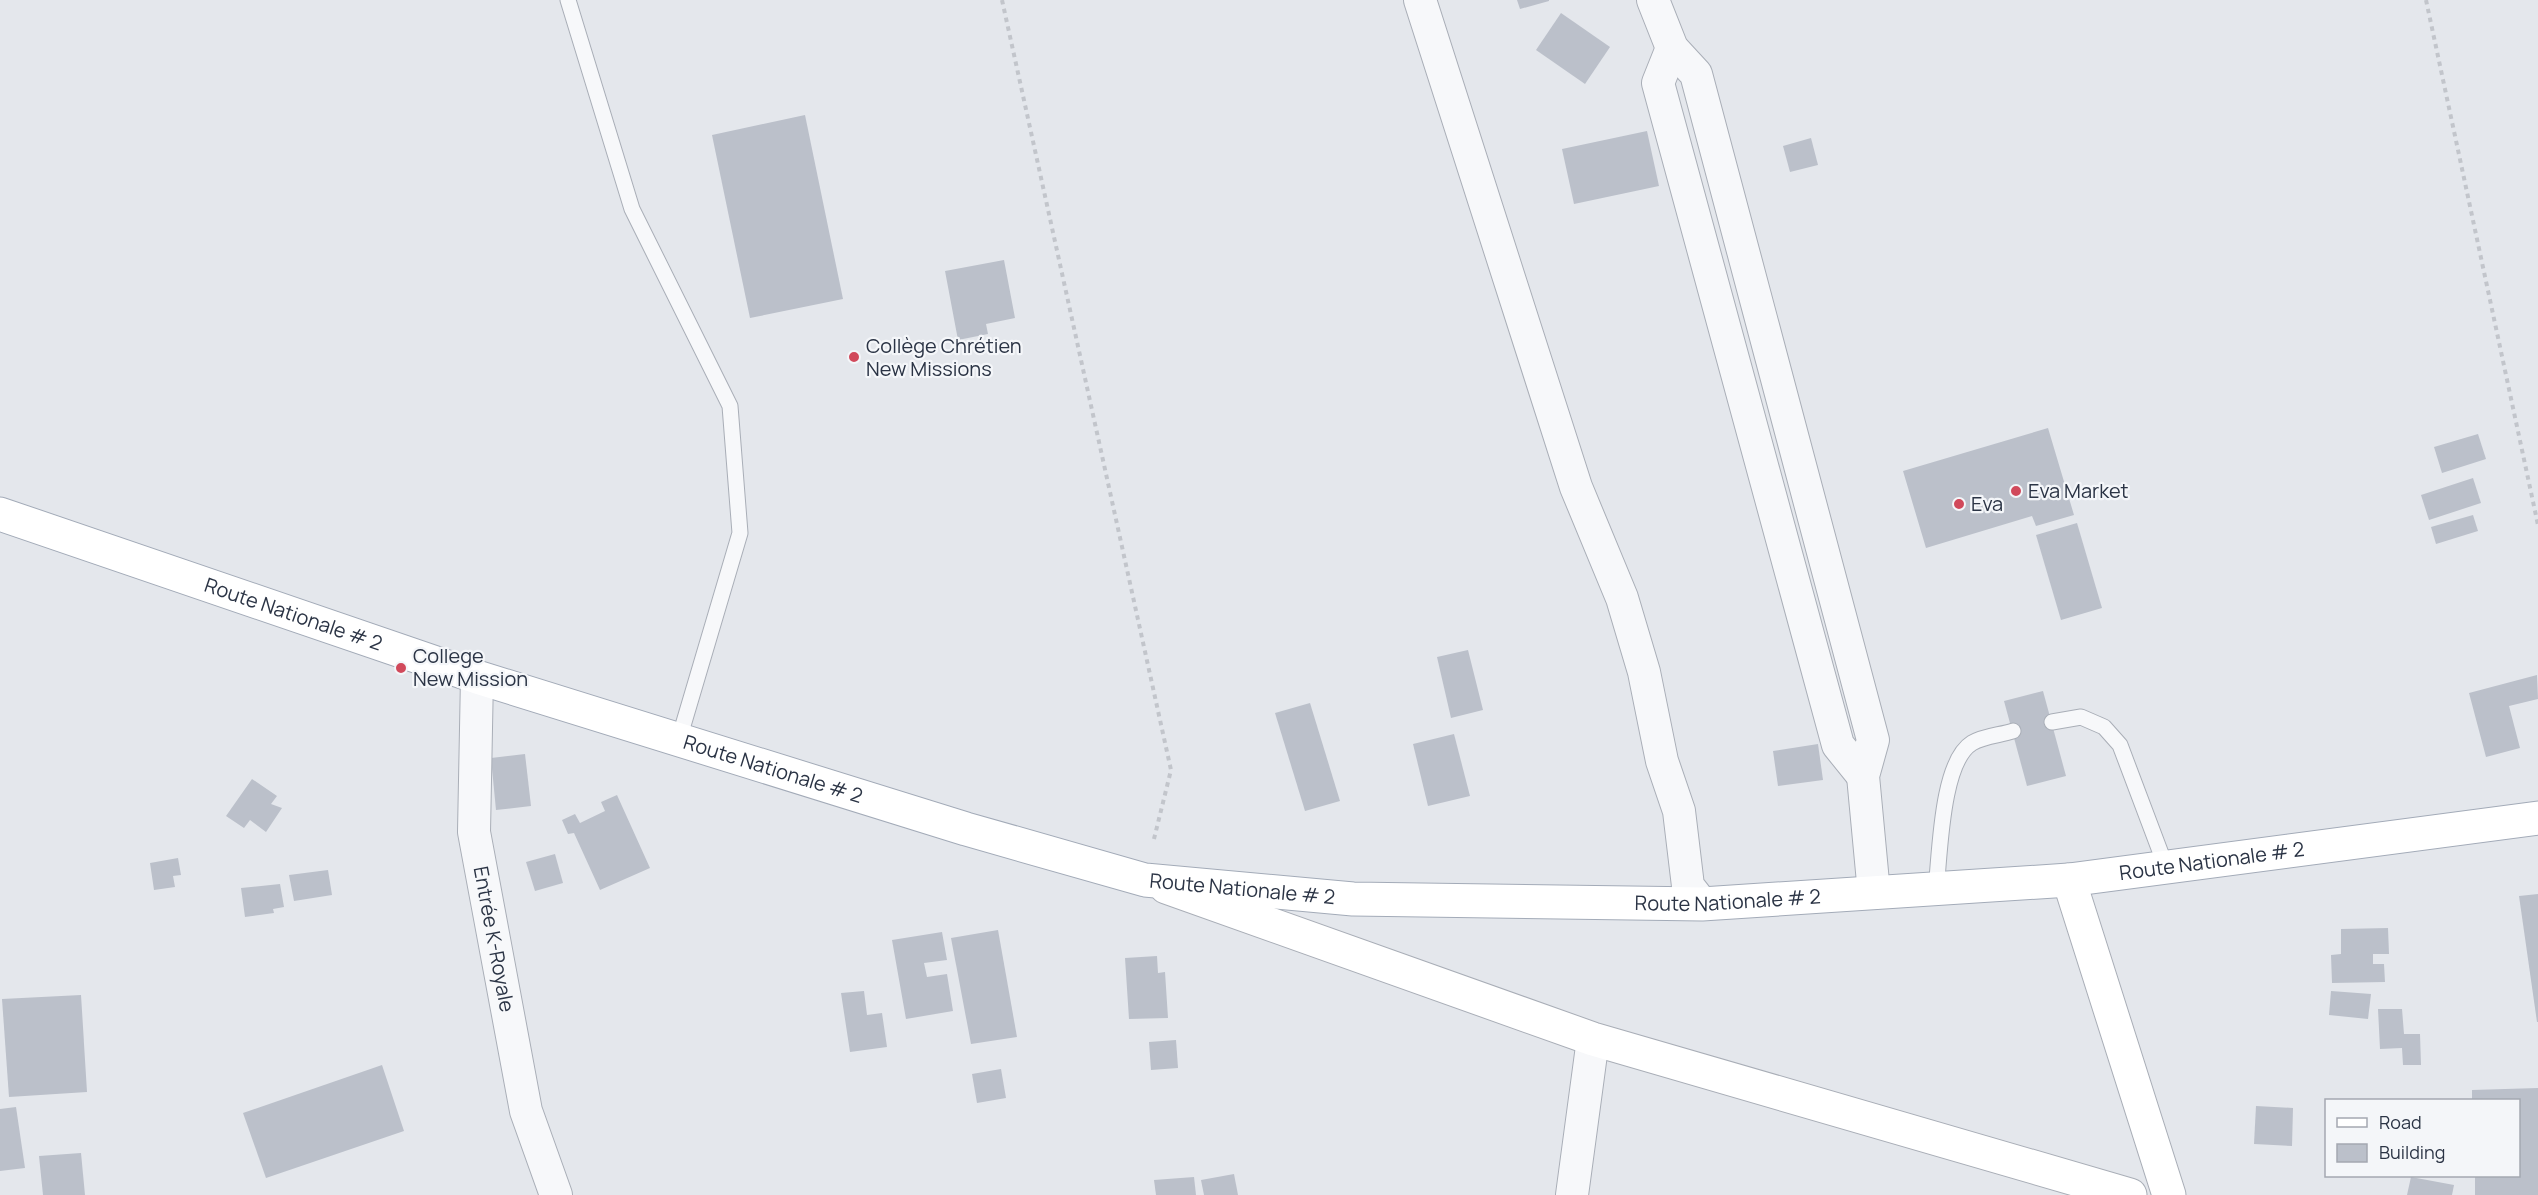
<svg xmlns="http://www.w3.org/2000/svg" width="2538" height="1195" font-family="Manrope,sans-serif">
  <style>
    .building { fill: #bbc0ca }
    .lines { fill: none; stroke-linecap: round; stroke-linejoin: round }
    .service-casing { stroke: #a9aeb7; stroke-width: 17 }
    .minor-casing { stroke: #a9aeb7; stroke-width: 34 }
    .secondary-casing { stroke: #a9aeb7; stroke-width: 35 }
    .primary-casing { stroke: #a3abb8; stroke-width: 35 }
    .path { stroke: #c2c5cb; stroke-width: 4; stroke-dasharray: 4.5 4.5; stroke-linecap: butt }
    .service { stroke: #f7f8fa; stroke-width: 15 }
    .minor { stroke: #f7f8fa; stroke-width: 32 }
    .secondary { stroke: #fff; stroke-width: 33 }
    .primary { stroke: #fff; stroke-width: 33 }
    .poi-dot { fill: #d1495b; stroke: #f4f6f9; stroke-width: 2 }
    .labels { text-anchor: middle; stroke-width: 4.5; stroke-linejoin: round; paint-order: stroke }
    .poi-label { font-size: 20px; fill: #2b3445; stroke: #f4f6f9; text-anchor: start }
    .street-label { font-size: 20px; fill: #2b3445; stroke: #f4f6f9 }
  </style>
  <rect width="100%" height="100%" fill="#e4e7ec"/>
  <g class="building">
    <path d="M1517,0h32v1l-29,8z"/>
    <path d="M1561,13l49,34 -25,37 -49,-34z"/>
    <path d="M805,115l38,184 -93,19 -38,-183z"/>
    <path d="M1647,131l12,55 -85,18 -12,-55z"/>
    <path d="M1811,138l7,27 -28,7 -7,-26z"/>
    <path d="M1004,260l11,58 -29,6 2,10 -30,6 -13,-69z"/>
    <path d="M2048,428l26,87 -38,11 -4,-10 -106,32 -23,-77z"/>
    <path d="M2478,434l8,25 -44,14 -8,-26z"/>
    <path d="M2473,478l8,25 -52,17 -8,-25z"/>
    <path d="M2473,515l5,16 -42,13 -5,-17z"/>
    <path d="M2077,523l25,85 -41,12 -25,-85z"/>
    <path d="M1468,650l15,60 -32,8 -14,-61z"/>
    <path d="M2537,675l1,24 -29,7 11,42 -34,9 -17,-64z"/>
    <path d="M2043,691l23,85 -39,10 -23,-85z"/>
    <path d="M1310,703l30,98 -35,10 -30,-98z"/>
    <path d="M1454,734l16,62 -42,10 -15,-62z"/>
    <path d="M1818,744l5,36 -45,6 -5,-35z"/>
    <path d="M525,754l6,52 -35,4 -5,-52z"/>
    <path d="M252,779l25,17 -6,8 11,4 -16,24 -16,-12 -6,8 -18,-12z"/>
    <path d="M617,795l33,73 -50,22 -26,-57 -6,1 -6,-14 13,-6 5,9 25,-12 -4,-9z"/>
    <path d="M555,854l8,29 -28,8 -9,-29z"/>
    <path d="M178,858l3,17 -8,1 2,11 -21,3 -4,-27z"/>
    <path d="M328,870l4,25 -38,6 -5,-26z"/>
    <path d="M280,884l4,23 -11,2 1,4 -29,4 -4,-29z"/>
    <path d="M2538,894v128h-1l-18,-126z"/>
    <path d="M2388,928l1,26h-16v10h11l1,18 -53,1 -1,-28 10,-1v-25z"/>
    <path d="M998,930l19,107 -46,7 -20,-106z"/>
    <path d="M942,932l5,28 -23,3 3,14 20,-3 6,37 -47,8 -14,-79z"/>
    <path d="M1157,956l1,17 7,-1 3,46 -39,1 -4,-61z"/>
    <path d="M864,991l3,24 15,-2 5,34 -37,5 -9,-59z"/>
    <path d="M2331,991l40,3 -3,25 -39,-4z"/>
    <path d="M81,995l6,97 -78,5 -7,-98z"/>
    <path d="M2378,1009h24l2,25h16l1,31h-18l-1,-17 -22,1z"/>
    <path d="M1176,1040l2,28 -27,2 -2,-28z"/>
    <path d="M382,1065l22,66 -138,47 -23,-65z"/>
    <path d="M1001,1069l5,29 -29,5 -5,-29z"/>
    <path d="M2538,1088v107h-63v-19h43v-76h-46v-10z"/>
    <path d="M2256,1106l37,2 -1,38 -38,-2z"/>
    <path d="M16,1107l9,61 -25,3v-62z"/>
    <path d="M81,1153l4,42h-42l-4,-39z"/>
    <path d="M1234,1174l4,21h-34l-3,-15z"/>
    <path d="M1194,1177l2,18h-40l-2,-15z"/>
    <path d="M2411,1177l43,8 -2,10h-45z"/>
  </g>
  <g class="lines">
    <defs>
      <g id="service">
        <path d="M568,0l64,209 98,197 10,127 -61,206"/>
        <path d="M2052,722l29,-5 23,10 16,18 46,122"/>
        <path d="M1936,889c4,-34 5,-127 36,-146 11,-7 29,-8 41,-12"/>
      </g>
      <g id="minor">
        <path d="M1420,0l156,487 46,111 22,74 18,89 17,50 9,75 14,18"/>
        <path d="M1653,0l19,48 24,26 177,666 -10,36 11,117"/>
        <path d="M1672,48l-14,35 180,662 25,31"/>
        <path id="s1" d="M477,677l-3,155 52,279 30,84"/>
        <path d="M1572,1195l21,-156"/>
      </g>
      <g id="secondary">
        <path d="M2069,880l100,315"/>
        <path d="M1166,887l427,152 537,156"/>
      </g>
      <g id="primary">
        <path id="s2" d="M0,514l477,163 489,152 179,51 208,19 349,5 367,-24 469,-62"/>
      </g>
    </defs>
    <use href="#service" class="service-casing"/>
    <use href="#minor" class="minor-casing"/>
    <use href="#secondary" class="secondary-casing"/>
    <use href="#primary" class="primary-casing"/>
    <g class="path">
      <path d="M1002,0l169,770 -18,73"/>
      <path d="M2426,0l112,525"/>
    </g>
    <use href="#service" class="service"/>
    <use href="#minor" class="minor"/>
    <use href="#secondary" class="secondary"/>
    <use href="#primary" class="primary"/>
  </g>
  <g class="poi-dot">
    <circle cx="854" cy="357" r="6"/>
    <circle cx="2016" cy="491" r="6"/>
    <circle cx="1959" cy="504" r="6"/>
    <circle cx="401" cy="668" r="6"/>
  </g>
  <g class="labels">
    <g class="poi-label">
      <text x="866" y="353">Collège Chrétien<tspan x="866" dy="23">New Missions</tspan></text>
      <text x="2028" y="498">Eva Market</text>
      <text x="1971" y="511">Eva</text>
      <text x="413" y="663">College<tspan x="413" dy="23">New Mission</tspan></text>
    </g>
    <g class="street-label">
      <text dy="7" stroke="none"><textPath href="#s2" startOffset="310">Route Nationale # 2</textPath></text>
      <text dy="7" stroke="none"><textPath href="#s2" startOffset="814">Route Nationale # 2</textPath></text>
      <text dy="7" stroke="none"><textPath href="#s2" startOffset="2272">Route Nationale # 2</textPath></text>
      <text dy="7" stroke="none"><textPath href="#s2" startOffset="1300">Route Nationale # 2</textPath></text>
      <text dy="7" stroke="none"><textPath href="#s2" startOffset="1786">Route Nationale # 2</textPath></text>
      <text dy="7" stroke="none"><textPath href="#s1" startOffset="264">Entrée K-Royale</textPath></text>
    </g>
  </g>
  <rect x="2325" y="1099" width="195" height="78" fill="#f4f6f9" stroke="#a4a8b1" stroke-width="1.5"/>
  <rect x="2337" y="1118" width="30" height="9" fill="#ffffff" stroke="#a4a8b1" stroke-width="1.5"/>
  <text x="2379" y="1129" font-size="18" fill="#2b3445">Road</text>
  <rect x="2337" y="1144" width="30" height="18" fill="#bbc0ca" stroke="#a4a8b1" stroke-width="1.5"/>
  <text x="2379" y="1159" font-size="18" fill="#2b3445">Building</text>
</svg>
